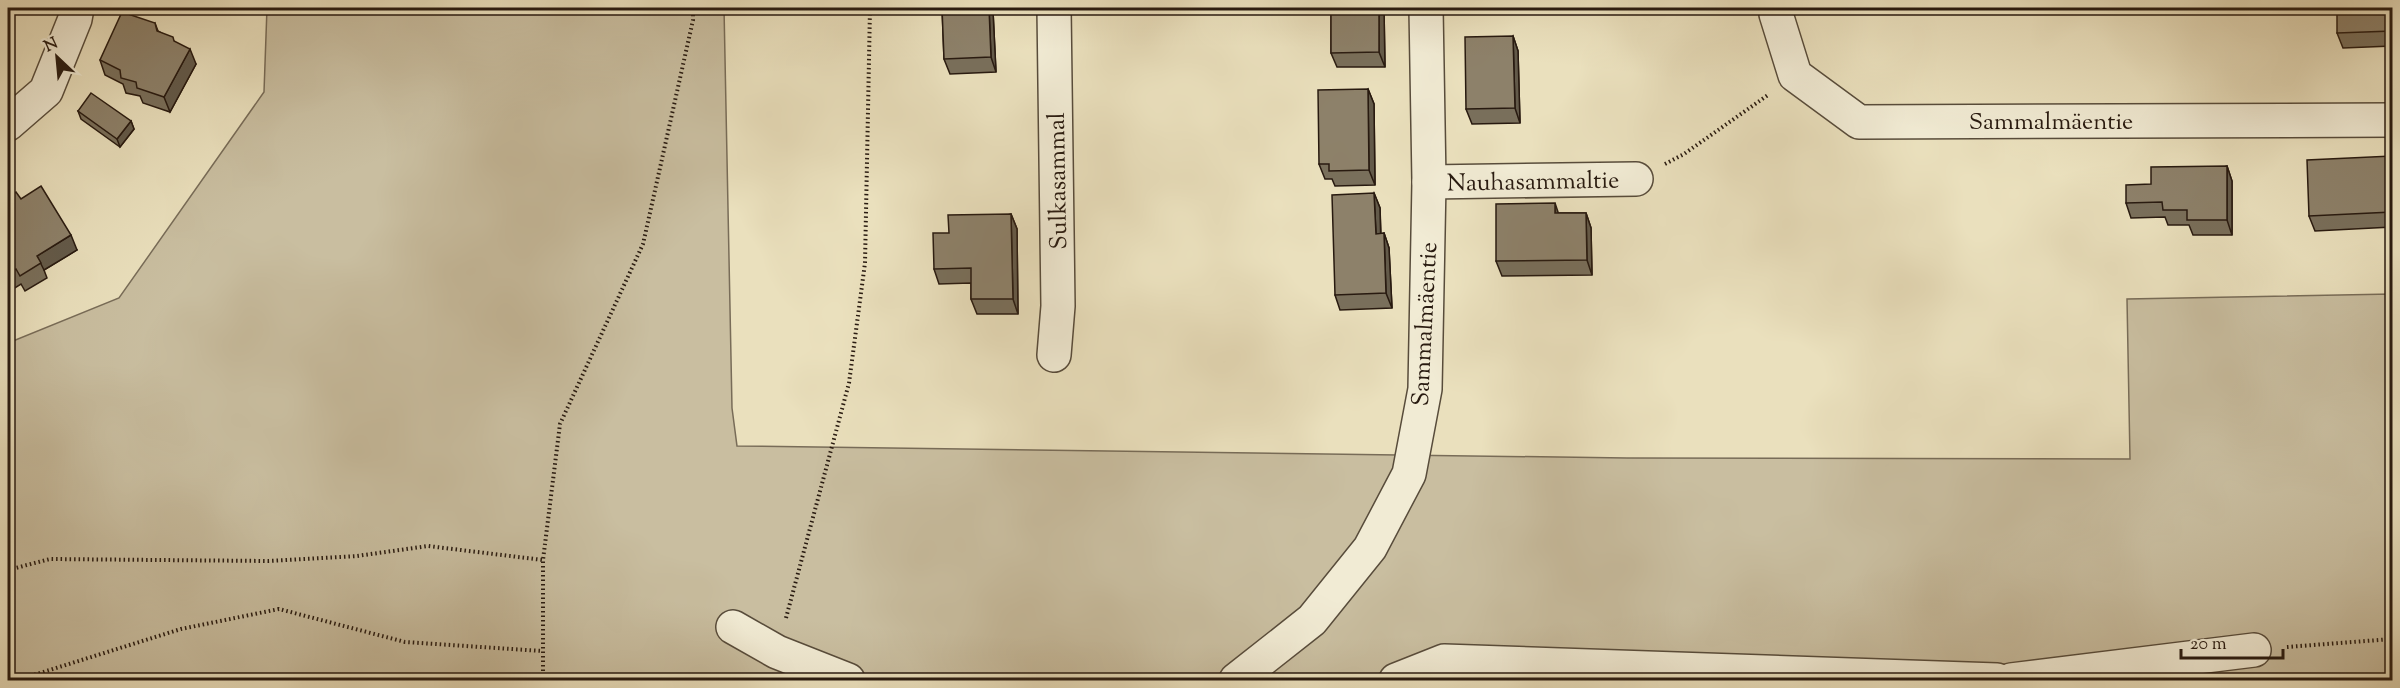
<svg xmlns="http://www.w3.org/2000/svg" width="2400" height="688" font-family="'Sorts Mill Goudy',serif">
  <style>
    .green { fill: #c9bea0; stroke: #786c58; stroke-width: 1.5 }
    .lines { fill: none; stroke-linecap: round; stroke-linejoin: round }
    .minor-casing { stroke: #584c3b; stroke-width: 36 }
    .path { stroke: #281a10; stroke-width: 4; stroke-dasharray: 1.5 3; stroke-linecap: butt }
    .minor { stroke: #f1ebd4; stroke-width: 33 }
    .wall { fill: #796f5b; stroke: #281a10; stroke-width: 1.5 }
    .shaded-wall { fill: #635a4a; stroke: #281a10; stroke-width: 1.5 }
    .building { fill: #8d816a; stroke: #281a10; stroke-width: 1.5 }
    .labels { text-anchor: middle; stroke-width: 6; stroke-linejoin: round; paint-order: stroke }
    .street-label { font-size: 24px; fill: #281a10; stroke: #f1ebd4 }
  </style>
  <rect width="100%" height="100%" fill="#eae0bd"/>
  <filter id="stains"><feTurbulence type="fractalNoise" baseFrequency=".00333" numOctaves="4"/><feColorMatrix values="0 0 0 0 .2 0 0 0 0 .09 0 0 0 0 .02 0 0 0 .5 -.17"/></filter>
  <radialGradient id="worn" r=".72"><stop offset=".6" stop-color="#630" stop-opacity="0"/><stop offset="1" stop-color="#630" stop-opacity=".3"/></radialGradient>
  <path class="green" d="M267,8h457l8,400 5,38 890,12 503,1 -3,-160 265,-5v386h-2384v-337l111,-45 145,-206z"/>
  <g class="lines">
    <defs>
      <g id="minor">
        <path d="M1777,8l-1,6 19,61 64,47 533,-2"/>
        <path d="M8,124l38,-33 29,-72 2,-11"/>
        <path d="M1429,182l207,-3"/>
        <path d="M1054,355l4,-49 -4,-298"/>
        <path d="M733,627l44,25 71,28"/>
        <path d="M1236,680l76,-60 58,-72 39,-74 16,-85 4,-207 -3,-174"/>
        <path d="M1396,680l48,-19 553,19"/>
        <path d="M2011,680l243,-30"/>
      </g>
    </defs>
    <use href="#minor" class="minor-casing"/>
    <g class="path">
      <path d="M1665,164l19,-10 84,-59"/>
      <path d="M8,570l42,-11 218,2 89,-5 71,-10 115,14"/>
      <path d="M786,618l63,-235 16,-120 5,-255"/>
      <path d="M2287,647l105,-8"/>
      <path d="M8,678h16l157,-49 98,-20 126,33 137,9"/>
      <path d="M543,680v-120l17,-136 83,-180 50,-224v-12"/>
    </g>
    <use href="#minor" class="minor"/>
  </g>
  <g class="wall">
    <path d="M942,8h50l1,3 3,61 -46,2 -6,-15z"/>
    <path d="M1331,8h53l1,59h-48l-6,-14z"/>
    <path d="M2392,8v38l-49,2 -6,-15z"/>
    <path d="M155,23l3,8 16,10 22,23 -26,48 -27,-9 -3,-7 -14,-3 -3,-9 -18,-9 -5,-15z"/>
    <path d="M1513,36l5,15 2,72 -48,1 -6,-15z"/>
    <path d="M1368,89l6,15 1,81 -40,1 -3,-7h-7l-6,-15z"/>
    <path d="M78,111l53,10 3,8 -14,18 -39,-28z"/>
    <path d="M2392,156v71l-77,4 -6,-15z"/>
    <path d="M2227,166l5,15v54h-39l-4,-10h-21l-3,-8 -34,1 -5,-15z"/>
    <path d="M1374,193l6,15 1,26 3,-1 5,15 3,60 -52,2 -5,-15z"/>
    <path d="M8,197l13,2 56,51 -33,20 3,8 -22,13 -4,-7 -11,7 -2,-4z"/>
    <path d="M1559,213h27l5,15 1,47 -90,1 -6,-15z"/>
    <path d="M1011,214l6,15 1,85h-41l-6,-15v-16l-32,1 -5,-15 15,-36z"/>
  </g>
  <g class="shaded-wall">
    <path d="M989,8h3l1,3 3,61 -5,-15z"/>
    <path d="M1379,8h5l1,59 -6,-15z"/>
    <path d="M1513,36l5,15 2,72 -5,-15z"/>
    <path d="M190,49l6,15 -26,48 -6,-15z"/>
    <path d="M1368,89l6,15 1,81 -6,-15z"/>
    <path d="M131,121l3,8 -14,18 -3,-8z"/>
    <path d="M2227,166l5,15v54l-5,-15z"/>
    <path d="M1374,193l6,15 1,41 -5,-15z"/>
    <path d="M1555,203l5,15 -5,-5z"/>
    <path d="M1586,213l5,15 1,47 -5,-15z"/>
    <path d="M1011,214l6,15 1,85 -5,-15z"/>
    <path d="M1384,233l5,15 3,60 -6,-15z"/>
    <path d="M71,235l6,15 -33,20 -7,-14z"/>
  </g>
  <g class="building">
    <path d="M942,8h47l2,49 -47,2z"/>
    <path d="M1331,8h48v44l-48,1z"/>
    <path d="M2337,8h55v23l-55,2z"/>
    <path d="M122,12l33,11 2,8 16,6 1,4 16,8 -26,48 -27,-9 -1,-6 -15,-4 -1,-8 -20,-10z"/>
    <path d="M1513,36l2,72 -49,1 -1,-72z"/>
    <path d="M1368,89l1,81 -40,1v-7h-10l-1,-74z"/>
    <path d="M91,93l40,28 -14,18 -39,-28z"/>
    <path d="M2392,156v56l-83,4 -2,-56z"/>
    <path d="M2227,166v54h-40v-10h-24l-1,-8 -36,1v-18l25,-1v-17z"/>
    <path d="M41,186l30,49 -34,21 4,7 -21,13 -4,-7 -8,5v-77l8,-5 5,7z"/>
    <path d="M1374,193l2,41 8,-1 2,60 -51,2 -3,-100z"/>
    <path d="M1555,203v10h31l1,47 -91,1v-57z"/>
    <path d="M1011,214l2,85h-42v-31l-37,1 -1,-36h16l-1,-18z"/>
  </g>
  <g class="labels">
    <g class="street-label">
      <text x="2051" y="129">Sammalmäentie</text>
      <text transform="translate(1057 181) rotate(-91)" y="8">Sulkasammal</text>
      <text transform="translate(1533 181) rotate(-1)" y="8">Nauhasammaltie</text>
      <text transform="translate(1424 324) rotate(-87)" y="8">Sammalmäentie</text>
    </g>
  </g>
  <rect width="2400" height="688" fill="none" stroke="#eae0bd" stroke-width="30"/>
  <rect x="9" y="9" width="2382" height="670" fill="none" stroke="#281a10" stroke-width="3"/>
  <rect x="15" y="15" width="2370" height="658" fill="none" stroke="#281a10" stroke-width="1.5"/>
  <g transform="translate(57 57) rotate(334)" stroke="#f1ebd4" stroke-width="4.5" paint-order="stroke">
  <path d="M0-4.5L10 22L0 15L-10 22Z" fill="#281a10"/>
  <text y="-9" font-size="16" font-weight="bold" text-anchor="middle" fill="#281a10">N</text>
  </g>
  <path d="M2181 649v9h102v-9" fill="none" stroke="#281a10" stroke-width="3"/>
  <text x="2190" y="649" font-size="18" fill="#281a10" stroke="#f1ebd4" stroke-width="4.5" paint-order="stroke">20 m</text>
  <rect width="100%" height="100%" filter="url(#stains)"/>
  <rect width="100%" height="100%" fill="url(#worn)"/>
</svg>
